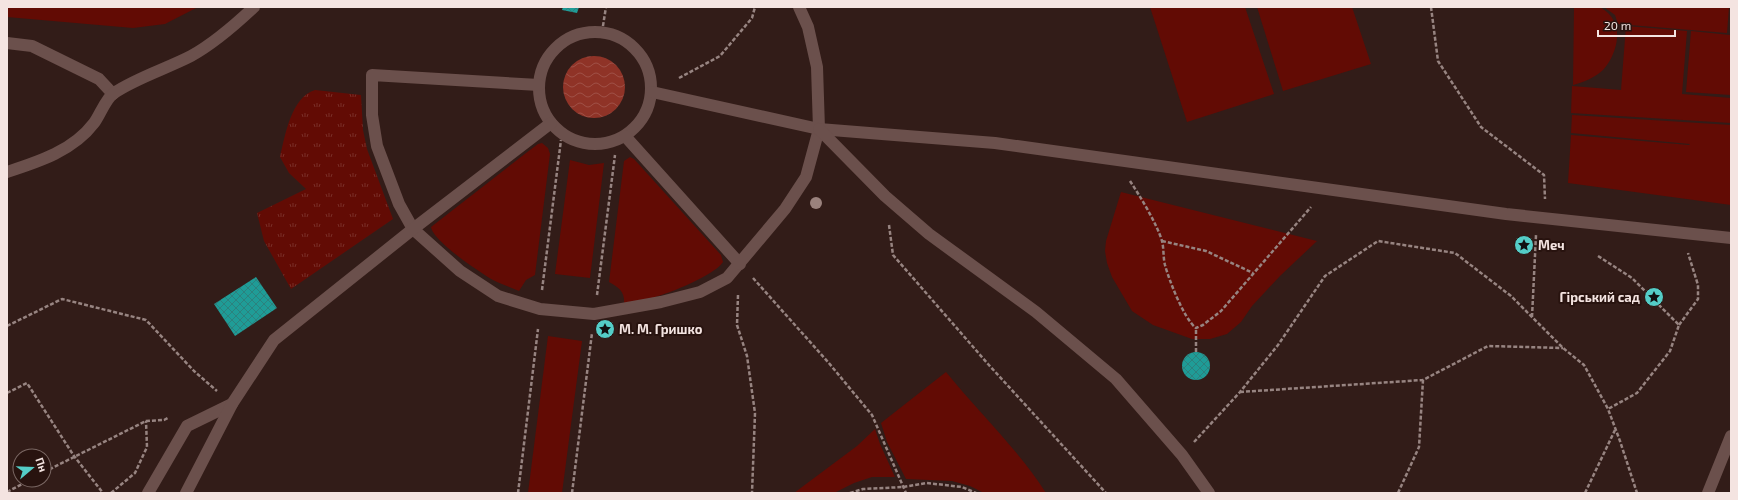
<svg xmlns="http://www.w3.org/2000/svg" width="1738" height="500" font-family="'Exo 2',sans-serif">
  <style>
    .green { fill: #620b04 }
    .park { fill: url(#park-tufts) }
    .water { fill: url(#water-waves) }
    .building { fill: url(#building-cross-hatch) }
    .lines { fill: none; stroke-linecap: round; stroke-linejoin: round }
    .path { stroke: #978481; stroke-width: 2.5; stroke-dasharray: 4 2; stroke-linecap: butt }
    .minor { stroke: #6b504c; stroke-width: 12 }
    .tree { fill: #9a827d }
    .labels { text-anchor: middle; stroke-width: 4; stroke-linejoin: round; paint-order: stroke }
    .poi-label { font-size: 13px; font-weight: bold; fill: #f4e4e1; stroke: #28130f; text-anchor: start }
  </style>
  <defs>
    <pattern id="park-tufts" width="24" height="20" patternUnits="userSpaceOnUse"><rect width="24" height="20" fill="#620b04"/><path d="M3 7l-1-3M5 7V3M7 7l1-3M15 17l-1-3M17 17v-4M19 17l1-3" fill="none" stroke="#792e28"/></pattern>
    <pattern id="water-waves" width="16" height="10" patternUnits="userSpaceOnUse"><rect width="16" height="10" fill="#8f3327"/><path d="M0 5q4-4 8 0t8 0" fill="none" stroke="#9f5046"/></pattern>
    <pattern id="building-cross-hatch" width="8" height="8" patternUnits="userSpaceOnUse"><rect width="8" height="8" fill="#1f9c97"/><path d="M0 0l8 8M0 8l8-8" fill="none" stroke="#2c827e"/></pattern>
  </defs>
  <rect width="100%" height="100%" fill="#321c18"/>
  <g class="green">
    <path d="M7,7h191l-33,17 -32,4 -126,-11z"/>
    <path d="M1150,7h95l29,87 -87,28z"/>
    <path d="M1257,7h95l19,57 -88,27z"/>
    <path d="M1574,7c8,0 17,-2 25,0 3,1 7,4 10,7 15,15 7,42 -6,56 -7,7 -21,13 -30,15z"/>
    <path d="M1604,7h125l-2,26 -109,-9 -3,-9z"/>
    <path d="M1731,15v80l-45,-3 5,-61 39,4z"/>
    <path d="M1626,26l61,5 -5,63 49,4v25l-160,-10 1,-27 49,4z"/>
    <path d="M1572,115l159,10v80l-163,-22 3,-48 118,10 1,-1 -119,-11z"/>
    <path d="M542,143l6,5 2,6 -15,121 -9,5 -7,11c-9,-4 -18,-7 -26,-11 -14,-8 -60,-39 -62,-53l95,-74 12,-9z"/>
    <path d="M630,157l4,2 87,96 2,7c-11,17 -78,41 -99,43 1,-13 -4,-17 -15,-23l15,-121z"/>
    <path d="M570,160l19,5 15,-2 -14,115 -35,-4z"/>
    <path d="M1121,192l196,49 -37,35 -28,30 -11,16 -14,12 -17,5h-18l-39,-14 -21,-14 -20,-34 -5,-14 -2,-12 1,-10z"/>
    <path d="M548,336l34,5 -20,152h-34z"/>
    <path d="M946,372c33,41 72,77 100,121h-62l-14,-7 -18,-5 -46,-2 -19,-37 -6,-19z"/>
    <path d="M875,429l5,15 15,33h-23l-18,6 -20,10h-40l63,-47z"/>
  </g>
  <path class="park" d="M315,90l46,5 2,35 4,19 26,70 -102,70 -27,-48 -7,-28 49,-24 -17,-16 -9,-16c5,-21 11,-60 35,-67z"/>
  <circle class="water" cx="594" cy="87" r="31"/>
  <g class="building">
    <path d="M563,7h16l-2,6 -15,-3z"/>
    <path d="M256,277l21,31 -42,28 -21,-32z"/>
    <circle cx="1196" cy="366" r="14"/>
  </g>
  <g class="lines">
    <g class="path">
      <path d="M1431,7l7,54 43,66 63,48 1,24"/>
      <path d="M602,32l4,-25"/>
      <path d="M679,78l41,-22 32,-38 3,-11"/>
      <path d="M1130,181c10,15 27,43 32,60 2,8 1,16 3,24 4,15 19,54 31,63l7,-3 18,-14 90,-104"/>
      <path d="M889,225l4,30 95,109 118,129"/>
      <path d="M1162,241l44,10 47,22"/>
      <path d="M1598,256l34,22 47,47 -9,26 -33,42 -29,16"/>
      <path d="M753,278l75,84 44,53 34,78"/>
      <path d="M542,290l19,-150"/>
      <path d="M597,295l18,-140"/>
      <path d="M738,295l-1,30 10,31 8,57 -3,80"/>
      <path d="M1532,317l4,-82"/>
      <path d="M1679,325l19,-26v-14l-10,-32"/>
      <path d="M7,326l55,-27 84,21 48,51 23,20"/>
      <path d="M1196,352v-24"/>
      <path d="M1240,392l183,-12 65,-34 75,2"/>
      <path d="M7,393l20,-10 47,73 29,37"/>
      <path d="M1194,442l46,-50 38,-47 47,-69 53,-35 77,12 56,43 52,52 21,17 24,44 12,32 17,52"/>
      <path d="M44,472l102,-51 18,-1 4,-2"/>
      <path d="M7,492l23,-12"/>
      <path d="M111,493l24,-20 12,-26 -1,-26"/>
      <path d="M518,493l20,-164"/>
      <path d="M572,493l20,-160"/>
      <path d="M850,493l13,-4 40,-2 24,-4 35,4 14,6"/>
      <path d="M1398,493l21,-46 4,-67"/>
      <path d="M1585,493l30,-63"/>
    </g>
    <g class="minor">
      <circle cx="595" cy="88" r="56"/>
      <path d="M7,43l25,3 67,33 14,15"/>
      <path d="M539,85l-167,-10v40l5,31 22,58 14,25 47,42 38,25 42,13 54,5 67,-12 39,-10 27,-14 58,-69 21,-32 13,-48 -2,-62 -9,-40 -9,-20"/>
      <path d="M652,92l167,37 176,14 511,71 225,24"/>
      <path d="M819,129l66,67 44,38 107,78 80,67 66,76 27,38"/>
      <path d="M625,136l115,128"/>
      <path d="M7,172c31,-10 66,-21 87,-49 6,-8 12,-25 20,-30 22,-15 54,-25 77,-37 20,-11 46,-33 63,-49"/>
      <path d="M148,493l39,-67 45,-22"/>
      <path d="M186,493l46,-89 42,-64 139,-111 138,-106"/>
      <path d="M1708,493l23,-57"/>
    </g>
  </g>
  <circle class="tree" cx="816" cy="203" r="6"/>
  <defs>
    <symbol id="sight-disc" viewBox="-11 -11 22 22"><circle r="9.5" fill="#54cdc7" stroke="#28130f"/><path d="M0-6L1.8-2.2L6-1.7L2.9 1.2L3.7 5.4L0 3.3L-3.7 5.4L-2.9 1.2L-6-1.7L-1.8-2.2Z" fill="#111"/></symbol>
  </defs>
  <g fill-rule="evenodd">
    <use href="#sight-disc" x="1513" y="234" width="22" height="22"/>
    <use href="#sight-disc" x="1643" y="286" width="22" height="22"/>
    <use href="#sight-disc" x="594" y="318" width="22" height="22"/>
  </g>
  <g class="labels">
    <g class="poi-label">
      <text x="1538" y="250">Меч</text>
      <text x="1640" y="302" text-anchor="end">Гірський сад</text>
      <text x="619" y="334">М. М. Гришко</text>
    </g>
  </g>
  <rect width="1738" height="500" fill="none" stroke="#f4e4e1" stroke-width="16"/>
  <g transform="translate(32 468) rotate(71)"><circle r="19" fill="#28130f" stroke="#7a6763"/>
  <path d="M0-3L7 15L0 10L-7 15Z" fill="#54cdc7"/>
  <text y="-6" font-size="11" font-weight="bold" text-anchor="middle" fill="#f4e4e1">Пн</text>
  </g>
  <path d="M1598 30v6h77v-6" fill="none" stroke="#f4e4e1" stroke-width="2"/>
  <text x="1604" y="30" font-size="12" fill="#f4e4e1" stroke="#28130f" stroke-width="3" paint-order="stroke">20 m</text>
</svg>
